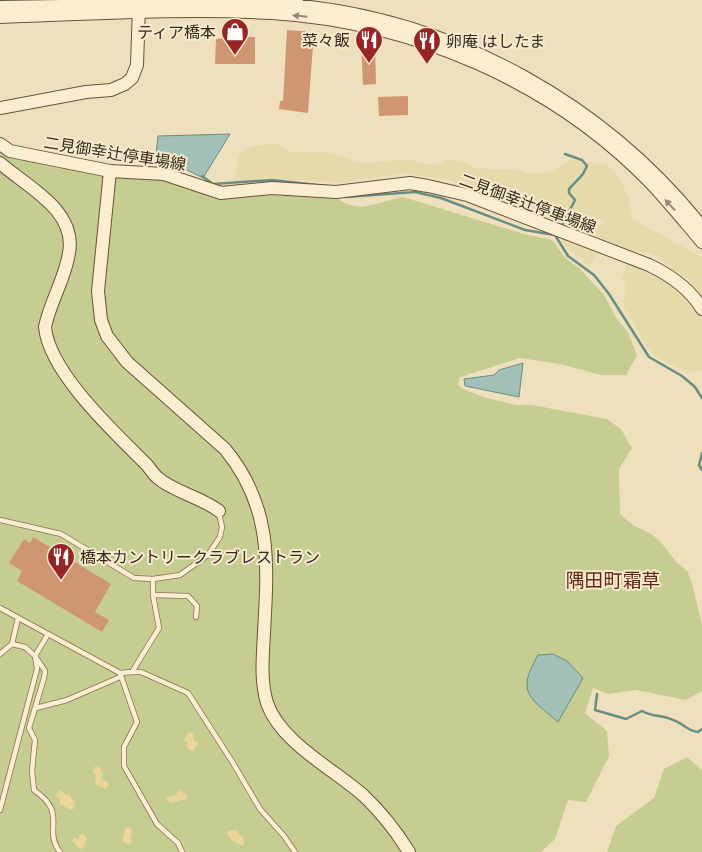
<svg xmlns="http://www.w3.org/2000/svg" width="702" height="852" font-family="Merriweather,'Noto Sans JP',serif">
  <style>
    .farmland { fill: #e5dbaa }
    .green { fill: #c6cd91 }
    .sand { fill: #ecd598 }
    .water { fill: #a1c0b7; stroke: #688e84 }
    .lines { fill: none; stroke-linecap: round; stroke-linejoin: round }
    .stream { stroke: #688e84; stroke-width: 2.5 }
    .building { fill: #cf9771 }
    .lane-casing { stroke: #877056; stroke-width: 6 }
    .secondary-casing { stroke: #695139; stroke-width: 14 }
    .lane { stroke: #faedd0; stroke-width: 4.5 }
    .secondary { stroke: #faedd0; stroke-width: 12 }
    .oneway { fill: #988a76 }
    .labels { text-anchor: middle; stroke-width: 4; stroke-linejoin: round; paint-order: stroke }
    .poi-label { font-size: 16px; fill: #36281b; stroke: #f6eacd; text-anchor: end }
    .street-label { font-size: 16px; fill: #36281b; stroke: #f6eacd }
    .quarter-label { font-size: 19px; fill: #642819; stroke: #f6eacd }
  </style>
  <rect width="100%" height="100%" fill="#efe0bd"/>
  <g class="farmland">
    <path d="M277,143l14,9h34l36,11 49,-4 10,4 17,2 9,-6 16,2 13,7 43,2 9,4 22,-1 22,-14 36,6 13,13 9,21 3,20 70,38v39l-13,-16 -38,-27 -24,-2 -34,-17 11,-14 -42,-4 -3,6 -111,-42 -43,-7 -64,10 -72,-5 -35,3 5,-26 13,-9z"/>
    <path d="M558,234l44,13 -12,19 -23,-18z"/>
    <path d="M629,260l31,13 31,27 11,19v51l-15,3 -33,-18 -9,-10 -15,-29 -7,-9 3,-24 -5,-2z"/>
  </g>
  <g class="green">
    <path d="M0,150l48,16 40,6 65,4 79,21 61,-3 43,4 13,7 14,2 40,-10 121,37 28,6 13,18 14,10 25,27 13,24 11,13 9,23 -11,20h-25l-41,-11 -40,-6 -60,19 -2,8 5,4 20,8 33,8h16l75,14 14,10 11,19 -13,21 1,45 14,12 16,7 11,9 15,20 11,9 5,12 10,42v66l-16,9 -50,-10 -28,4 -15,-6 -8,25 22,18 2,25 -23,46 -18,-2 -13,39 -14,13h-541z"/>
    <path d="M687,757l15,13v82h-95l9,-26 38,-28 10,-29z"/>
  </g>
  <g class="sand">
    <path d="M189,732l4,1 1,8 4,2 -5,8 -6,-3 1,-5 -4,-4z"/>
    <path d="M96,766h3l4,7 -1,6 7,5 -3,5 -11,-5 1,-9 -4,-5z"/>
    <path d="M60,790l6,5 4,-1 5,10 -1,5h-5l-9,-5v-5l-5,-3z"/>
    <path d="M178,790l9,5v4l-16,4 -4,-2v-4l9,-2z"/>
    <path d="M126,827l5,1 1,4 -2,6 2,3 -4,4 -6,-4z"/>
    <path d="M236,830l7,8 1,8 -10,-4 -7,-8 2,-3z"/>
    <path d="M83,834l4,4 -3,8 -4,4 -8,-10 3,-2 4,2v-4z"/>
  </g>
  <g class="water">
    <path d="M230,134l-27,44 -16,-8 -32,-7 3,-27z"/>
    <path d="M523,363l-4,34 -54,-11 -1,-7 30,-4 5,-5z"/>
    <path d="M553,654l14,7 16,17 -25,44c-29,-25 -42,-29 -20,-67z"/>
  </g>
  <g class="lines">
    <g class="stream">
      <path d="M202,176l11,8 59,-4 63,7"/>
      <path d="M346,197l69,-5 26,6 84,32 30,5 13,21 26,19 15,19 40,63 33,19 13,11 7,11"/>
      <path d="M561,227l14,-27 -6,-7v-4l14,-15 4,-8 -5,-6 -17,-6"/>
      <path d="M702,453l-3,12 3,5"/>
      <path d="M597,694l-2,16 31,9 16,-8c10,6 21,4 31,9 10,3 14,11 25,12l4,-3"/>
    </g>
  </g>
  <g class="building">
    <path d="M225,29h23v8h7v27h-40l1,-25 9,-1z"/>
    <path d="M287,30l27,2 -6,81 -29,-4 1,-8h3z"/>
    <path d="M375,43l1,41 -13,1 -2,-41z"/>
    <path d="M408,96v19l-29,1 -1,-19z"/>
    <path d="M33,537l78,47 -16,28 14,8 -7,12 -85,-51 5,-10 -13,-8 15,-24 6,4z"/>
  </g>
  <g class="lines">
    <defs>
      <g id="lane">
        <path d="M0,520l61,14 73,44 19,1 27,-4 28,-20 12,-18 2,-10 -3,-14"/>
        <path d="M153,595l35,1 9,10 -1,11"/>
        <path d="M0,608l120,65 12,-1 27,-44 -6,-33v-16"/>
        <path d="M48,634l-13,22 10,15 -1,7 -15,50 6,12 -3,31 2,19c35,24 8,39 26,62"/>
        <path d="M0,654l12,-10 6,-26"/>
        <path d="M132,672h9l47,21 45,70 27,46 24,27 11,16"/>
        <path d="M120,673l17,49 -13,25v19l33,58 21,19 4,9"/>
        <path d="M36,708l31,-8 53,-23"/>
        <path d="M0,810l37,-141 -2,-13 -10,-9 -13,-3"/>
      </g>
      <g id="secondary">
        <path d="M0,7c62,-1 124,-2 186,-3 39,-1 78,-3 116,2 156,17 302,98 400,221"/>
        <path d="M0,17c90,-3 182,-9 272,-4 141,9 280,68 379,170 18,19 34,39 51,59"/>
        <path d="M0,108l86,-16 25,-2 14,-6 7,-6 5,-13 2,-59"/>
        <path d="M0,144l10,7 100,20 54,3 57,19 51,-5 64,4 74,-9 18,3 39,9 182,70c21,10 41,24 53,44"/>
        <path d="M0,163c27,24 77,47 69,90 -4,26 -19,49 -24,74 4,45 69,105 101,137 4,4 7,10 12,14 16,14 43,19 61,33"/>
        <path d="M110,171l-12,120 3,29 6,16 20,26 98,87c47,57 43,113 39,183 -1,24 -4,47 3,71 13,39 68,67 97,93 18,17 32,35 45,56"/>
      </g>
    </defs>
    <use href="#lane" class="lane-casing"/>
    <use href="#secondary" class="secondary-casing"/>
    <use href="#lane" class="lane"/>
    <use href="#secondary" class="secondary"/>
  </g>
  <defs><path id="oneway-solid" d="M-6-.8H1V-3.2L6.5 0L1 3.2V.8H-6Z" transform="scale(1.25)"/></defs>
  <g class="oneway">
    <use href="#oneway-solid" transform="translate(300 16) rotate(-174)"/>
    <use href="#oneway-solid" transform="translate(670 205) rotate(-133)"/>
  </g>
  <defs>
    <symbol id="shop-pin" viewBox="-11 -11 22 30"><path d="M0 17L-7.5 6A9.5 9.5 0 1 1 7.5 6Z" fill="#982426" stroke="#f6eacd"/><path d="M-5-2.5h2.3a2.7 3.5 0 0 1 5.4 0H5L5.5 6h-11ZM-1.5-2.5h3a1.5 2.3 0 0 0-3 0Z" fill="#fff"/></symbol>
    <symbol id="restaurant-pin" viewBox="-11 -11 22 30"><path d="M0 17L-7.5 6A9.5 9.5 0 1 1 7.5 6Z" fill="#982426" stroke="#f6eacd"/><path d="M-5-6h1v4h1v-4h1v4h1v-4h1v5L-1.5 .5V6h-2V.5L-5-1ZM5-6V6H3V1.5H1.5Q1.5-4 5-6Z" fill="#fff"/></symbol>
  </defs>
  <g fill-rule="evenodd">
    <use href="#shop-pin" x="219" y="16" width="32" height="43"/>
    <use href="#restaurant-pin" x="353" y="24" width="32" height="43"/>
    <use href="#restaurant-pin" x="411" y="25" width="32" height="43"/>
    <use href="#restaurant-pin" x="45" y="541" width="32" height="43"/>
  </g>
  <g class="labels">
    <g class="poi-label">
      <text x="216" y="38">ティア橋本</text>
      <text x="350" y="46">菜々飯</text>
      <text x="446" y="47" text-anchor="start">卵庵 はしたま</text>
      <text x="80" y="563" text-anchor="start">橋本カントリークラブレストラン</text>
    </g>
    <g class="street-label">
      <text transform="translate(115 153) rotate(9)" y="6">二見御幸辻停車場線</text>
      <text transform="translate(528 203) rotate(20)" y="6">二見御幸辻停車場線</text>
    </g>
    <g class="quarter-label">
      <text x="613" y="587">隅田町霜草</text>
    </g>
  </g>
</svg>
